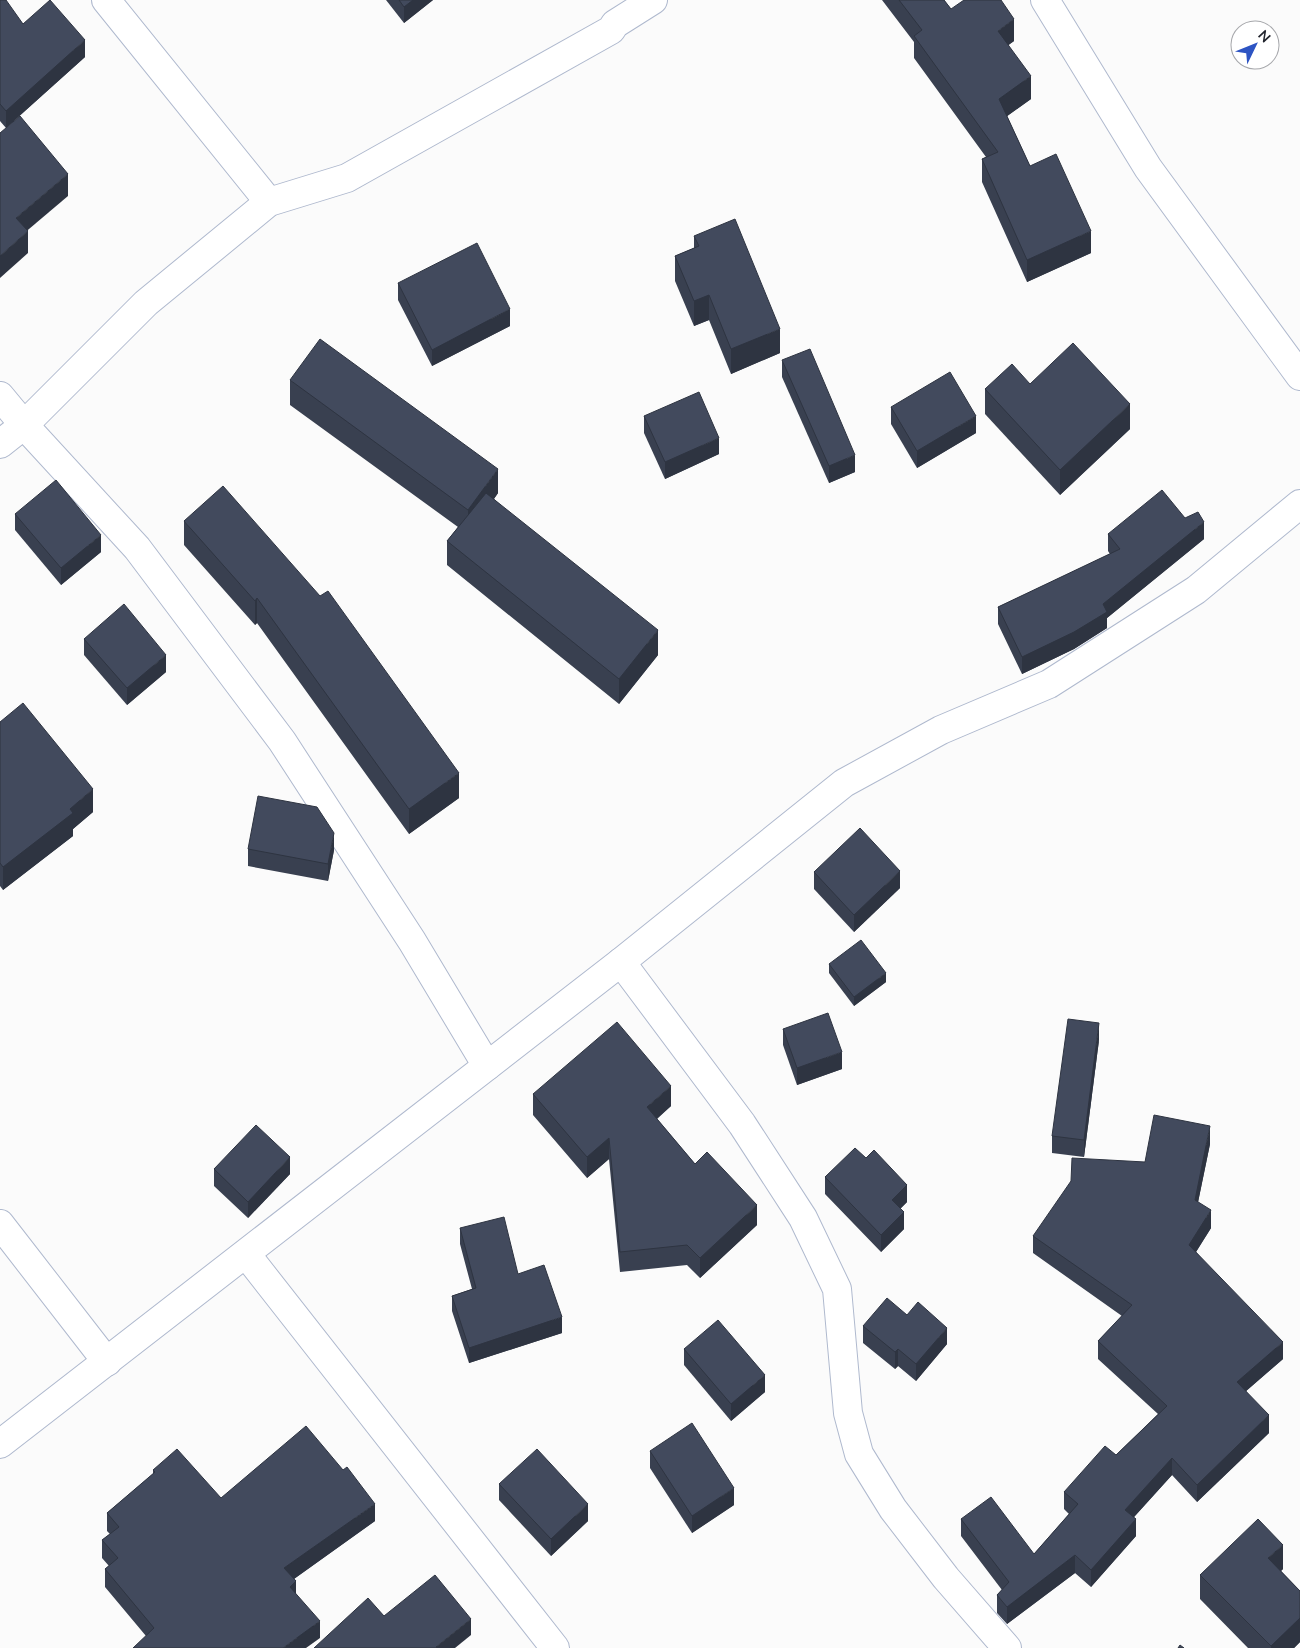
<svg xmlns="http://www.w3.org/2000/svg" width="1300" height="1648" font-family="Mulish,sans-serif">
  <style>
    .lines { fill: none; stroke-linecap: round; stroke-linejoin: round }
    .minor-casing { stroke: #afb9ce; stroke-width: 30 }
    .minor { stroke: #fff; stroke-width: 28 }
    .wall { fill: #394050 }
    .shaded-wall { fill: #2e3441 }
    .building { fill: #424a5d; stroke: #2e3441 }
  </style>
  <rect width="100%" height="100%" fill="#fbfbfb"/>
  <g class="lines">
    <defs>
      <g id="minor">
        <path d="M106,0l163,202"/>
        <path d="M1045,0l103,168 152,208"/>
        <path d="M0,396l24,29 113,123 145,193 130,200 75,125"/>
        <path d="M0,444l24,-19 122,-122 123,-101 78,-24 264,-148 4,-6 38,-24"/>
        <path d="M621,962l121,162 61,94 34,71 11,124 11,41 34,55 53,69 61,70"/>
        <path d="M0,1224l107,138"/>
        <path d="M246,1254l309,394"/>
        <path d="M0,1444l621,-482 223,-179 97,-53 108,-46 147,-94 104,-86"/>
      </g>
    </defs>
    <use href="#minor" class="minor-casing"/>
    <use href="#minor" class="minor"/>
  </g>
  <g class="wall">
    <path d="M0,0l23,24 62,33 -79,71 -6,-7z"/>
    <path d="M386,0h47l-29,23z"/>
    <path d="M882,0h62l7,9 63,32 -6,4 23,54 -24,17 23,50 61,87 -64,29 -45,-100v-23l4,-2 -72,-99v-16z"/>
    <path d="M694,236l86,117 -49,21 -22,-54 -15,6 -19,-45v-25l19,-8z"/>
    <path d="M398,283l112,43 -78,40 -34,-66z"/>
    <path d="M782,360l73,112 -26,11 -47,-106z"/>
    <path d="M290,380l208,113 -4,6 164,156 -39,49 -172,-139v-24l11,-14 -168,-122z"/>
    <path d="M1030,384l100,45 -70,66 -75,-81v-25z"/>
    <path d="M891,407l85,26 -59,35 -26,-44z"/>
    <path d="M644,416l75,38 -54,25 -21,-46z"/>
    <path d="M15,514l86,38 -40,33 -46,-55z"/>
    <path d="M1185,518l19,21 -97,79v10l-33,21 -52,25 -24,-50v-17l112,-53 -2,-3v-17z"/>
    <path d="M184,521l275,277 -50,36 -152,-211 -2,2 -71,-80z"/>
    <path d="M84,639l82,33 -39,33 -43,-50z"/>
    <path d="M0,722l93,90 -20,17v7l-70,54 -3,-4z"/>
    <path d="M248,849l86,1 -6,31 -80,-15z"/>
    <path d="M814,872l86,16 -46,44 -40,-43z"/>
    <path d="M829,964l57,18 -32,24 -25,-33z"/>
    <path d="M783,1029l59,40 -45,16 -14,-40z"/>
    <path d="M1099,1040l-15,117 -32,-4v-17z"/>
    <path d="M533,1094l138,12 -14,13 38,45 62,61 -57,53 -13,-13 -67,7 -11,-113 -22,19 -54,-63z"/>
    <path d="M1210,1144l-12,58 13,26 -15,24 87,107 -37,32 23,42 -72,69 -25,-27 -38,42 2,19 -45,51 -16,-14 -68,51 -10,-11v-18l5,-5 -41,-54v-17l73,35 35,-40 -5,-5v-17l52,-37 42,-41 -60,-55v-18l24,-25 -89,-63v-17l112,-74z"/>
    <path d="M214,1169l76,5 -42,44 -34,-32z"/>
    <path d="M825,1177l82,25 -7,7 4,20 -23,23 -56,-58z"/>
    <path d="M460,1228l58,46 44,59 -93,30 -17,-52v-15l20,-7 -12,-45z"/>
    <path d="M907,1315l40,29 -31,37 -18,-15 -3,3 -32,-26v-17z"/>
    <path d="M684,1349l81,43 -34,29 -47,-56z"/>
    <path d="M650,1451l84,54 -42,28 -42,-65z"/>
    <path d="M153,1470l68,28 154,23 -81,58 2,15 24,44 -174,-2 -41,-49v-18l4,-3 -7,-8v-18l8,-6 -3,-3v-18l46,-39z"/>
    <path d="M499,1484l89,37 -37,35 -52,-56z"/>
    <path d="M1283,1569l-2,2 19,20v51l-6,6h-46l-48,-49v-24z"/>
  </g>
  <g class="shaded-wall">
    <path d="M413,0h20l-29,23v-16z"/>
    <path d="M1014,19v22l-16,12v-22z"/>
    <path d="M85,40v17l-79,71v-17z"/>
    <path d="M1031,76v23l-32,23v-23z"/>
    <path d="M68,174v22l-52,44v-22z"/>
    <path d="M28,231v22l-28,25v-22z"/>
    <path d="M1091,231v22l-64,29v-22z"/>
    <path d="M709,295v25l-15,6v-25z"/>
    <path d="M510,309v17l-78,40v-16z"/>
    <path d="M780,329v24l-49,21v-25z"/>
    <path d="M1130,404v25l-70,66v-25z"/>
    <path d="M976,416v17l-59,35v-17z"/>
    <path d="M719,438v16l-54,25v-17z"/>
    <path d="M855,455v17l-26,11v-17z"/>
    <path d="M498,469v24l-30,42v-25z"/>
    <path d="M1204,522v17l-97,79v10l-33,21 -52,25v-17l81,-53z"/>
    <path d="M101,535v17l-40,33v-17z"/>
    <path d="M257,598v25l-2,2v-24z"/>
    <path d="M658,630v25l-39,49v-25z"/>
    <path d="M166,655v17l-39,33v-17z"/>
    <path d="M459,773v25l-50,36v-25z"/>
    <path d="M93,789v23l-20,17v7l-70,54v-23z"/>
    <path d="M334,833v17l-6,31v-17z"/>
    <path d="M900,871v17l-46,44v-17z"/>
    <path d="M886,973v9l-32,24v-9z"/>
    <path d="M1099,1023v17l-15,117v-17z"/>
    <path d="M842,1052v17l-45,16v-17z"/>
    <path d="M671,1086v20l-24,21v-20z"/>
    <path d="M1210,1126v18l-15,73v-17z"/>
    <path d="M609,1138v21l-22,19v-21z"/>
    <path d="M290,1157v17l-42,44v-16z"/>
    <path d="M907,1185v17l-15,15v-17z"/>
    <path d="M757,1205v20l-57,53v-20z"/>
    <path d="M1211,1210v18l-22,35v-18z"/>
    <path d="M904,1212v17l-23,23v-17z"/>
    <path d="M562,1317v16l-93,30v-15z"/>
    <path d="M947,1328v16l-31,37v-17z"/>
    <path d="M1283,1342v17l-46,40v-17z"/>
    <path d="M898,1349v17l-3,3v-17z"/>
    <path d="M765,1375v17l-34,29v-17z"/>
    <path d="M1269,1415v18l-72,69v-17z"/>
    <path d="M1172,1458v17l-47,52v-17z"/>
    <path d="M734,1488v17l-42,28v-17z"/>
    <path d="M375,1504v17l-91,65v-18z"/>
    <path d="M588,1504v17l-37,35v-17z"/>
    <path d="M1136,1519v17l-45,51v-17z"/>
    <path d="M1283,1545v24l-15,14v-25z"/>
    <path d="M1075,1555v18l-68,51v-17z"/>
    <path d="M296,1581v17l-6,-11z"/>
    <path d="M1300,1618v24l-6,6h-23v-2z"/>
    <path d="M471,1619v16l-16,13h-19v-1z"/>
    <path d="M320,1621v17l-14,10h-23z"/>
  </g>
  <g class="building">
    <path d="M0,0h6l17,24 27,-24 35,40 -79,71 -6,-7z"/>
    <path d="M399,0h14l-9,7z"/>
    <path d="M899,0h45l7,9 13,-9h37l13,19 -16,12 33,45 -32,23 31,67 26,-12 35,77 -64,29 -45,-101 16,-7 -84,-116 8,-6z"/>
    <path d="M20,116l48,58 -52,44 12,13 -28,25v-123z"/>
    <path d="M735,219l45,110 -49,20 -22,-54 -15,6 -19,-45 24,-10 -5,-10z"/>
    <path d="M477,243l33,66 -78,41 -34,-67z"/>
    <path d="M320,339l178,130 -30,41 -178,-130z"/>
    <path d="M1073,343l57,61 -70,66 -75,-81 27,-25 18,20z"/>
    <path d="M810,349l45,106 -26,11 -47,-106z"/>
    <path d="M950,372l26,44 -59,35 -26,-44z"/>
    <path d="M699,392l20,46 -54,24 -21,-46z"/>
    <path d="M56,480l45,55 -40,33 -46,-54z"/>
    <path d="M223,486l97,110 8,-5 131,182 -50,36 -152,-211 -2,3 -71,-80z"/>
    <path d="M1162,490l23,28 13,-6 6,10 -101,82 4,8 -33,20 -52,25 -24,-50 122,-58 -12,-15z"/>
    <path d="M486,493l172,137 -39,49 -172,-138z"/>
    <path d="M124,604l42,51 -39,33 -43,-49z"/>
    <path d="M23,703l70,86 -23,20 3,4 -70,54 -3,-4v-141z"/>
    <path d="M258,796l59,11 17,26 -6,31 -80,-15z"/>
    <path d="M860,828l40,43 -46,44 -40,-43z"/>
    <path d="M861,940l25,33 -32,24 -25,-33z"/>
    <path d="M828,1013l14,39 -45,16 -14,-39z"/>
    <path d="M1068,1019l31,4 -15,117 -32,-4z"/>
    <path d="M617,1022l54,64 -24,21 48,57 12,-12 50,53 -57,53 -13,-13 -67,7 -11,-114 -22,19 -54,-63z"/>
    <path d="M1154,1115l56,11 -15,74 16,10 -22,35 94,97 -46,40 32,33 -72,70 -25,-27 -47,52 11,9 -45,51 -16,-15 -68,52 -10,-12 12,-13 -48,-63 30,-22 43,57 44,-50 -14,-12 41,-46 11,9 51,-49 -69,-65 34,-36 -99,-69 38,-55 1,-23 73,4z"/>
    <path d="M256,1125l34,32 -42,45 -34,-33z"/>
    <path d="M855,1148l11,10 8,-8 33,35 -15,15 12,12 -23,23 -56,-58z"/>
    <path d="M504,1217l14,57 26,-9 18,52 -93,31 -17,-52 24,-8 -16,-60z"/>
    <path d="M887,1298l20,17 11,-13 29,26 -31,36 -18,-15 -3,3 -32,-26z"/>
    <path d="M718,1320l47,55 -34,29 -47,-55z"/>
    <path d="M692,1423l42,65 -42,28 -42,-65z"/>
    <path d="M306,1426l37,44 4,-3 28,37 -91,64 12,13 -6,6 30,34 -37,27h-150l21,-20 -49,-59 13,-11 -16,-18 17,-13 -12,-14 48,-41 -2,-2 24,-21 44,49z"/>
    <path d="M537,1449l51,55 -37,35 -52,-55z"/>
    <path d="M1258,1519l25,26 -15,13 32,33v27l-29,28 -71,-71z"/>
    <path d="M435,1575l36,44 -35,28 2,1h-124l54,-50 16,18z"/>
    <path d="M1180,1645l4,3h-6z"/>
  </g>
  <g transform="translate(1255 45) rotate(47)"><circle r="24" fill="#ffffff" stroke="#a6a7ab"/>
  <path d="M0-4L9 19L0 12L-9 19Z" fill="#2d54c3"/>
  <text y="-8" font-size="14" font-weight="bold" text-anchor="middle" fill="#21242d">N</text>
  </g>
</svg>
